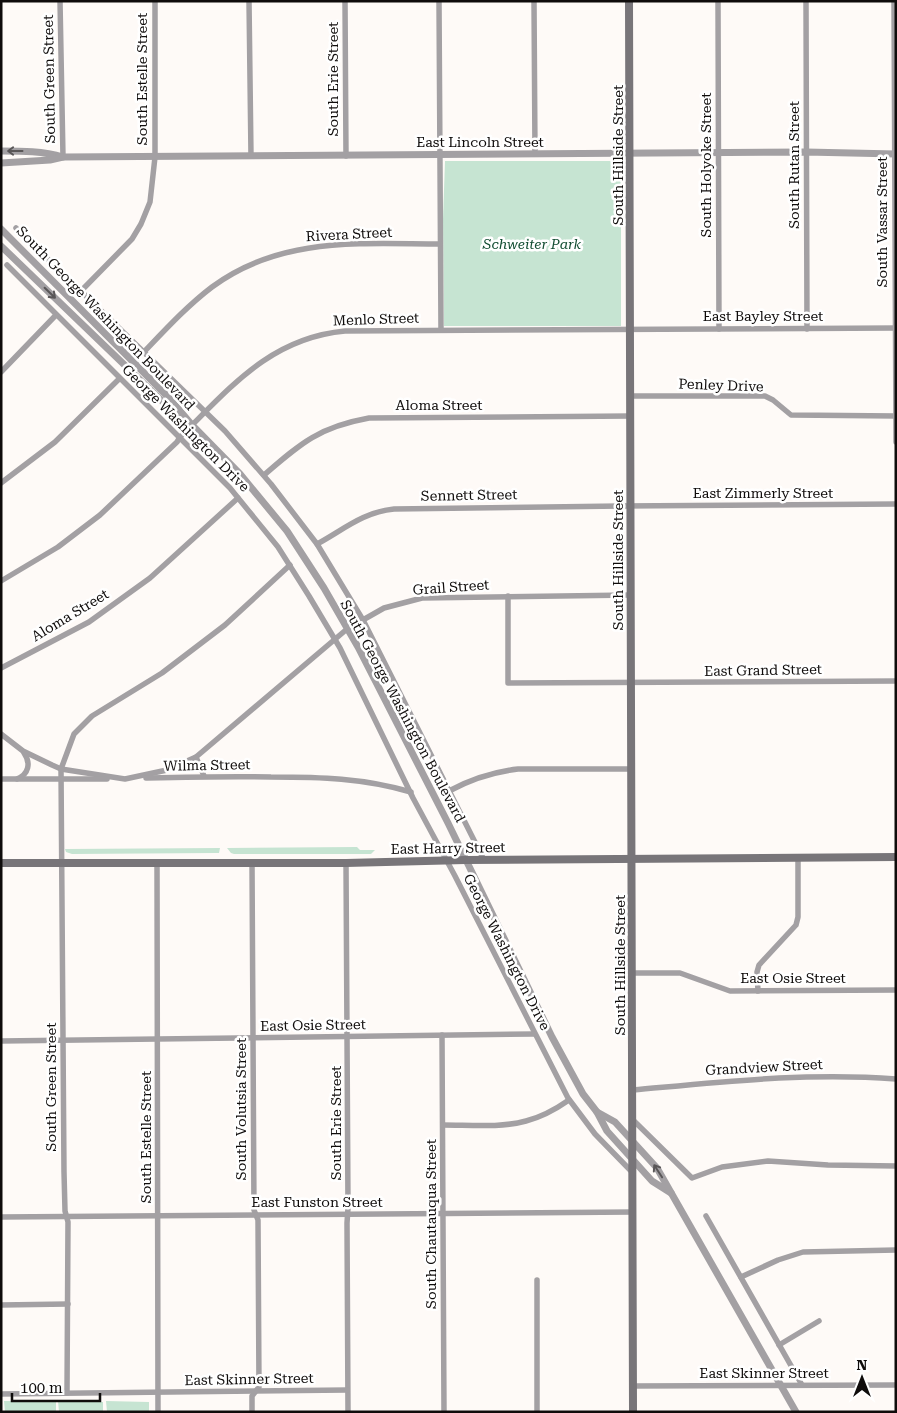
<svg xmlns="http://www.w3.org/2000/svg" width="897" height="1413" font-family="'Roboto Serif',serif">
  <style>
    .green { fill: #c6e4d2 }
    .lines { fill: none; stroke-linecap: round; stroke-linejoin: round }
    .minor { stroke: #a3a0a3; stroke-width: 5.5 }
    .tertiary { stroke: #a3a0a3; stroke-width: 7 }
    .secondary { stroke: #787579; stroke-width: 8 }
    .oneway { stroke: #595657 }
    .labels { text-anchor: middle; stroke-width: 5; stroke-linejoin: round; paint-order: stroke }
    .street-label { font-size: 14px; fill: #0f0c0b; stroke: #fff }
    .park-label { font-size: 14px; font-style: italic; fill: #114c31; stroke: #fff }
  </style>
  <rect width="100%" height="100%" fill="#fefaf7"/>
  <g class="green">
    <path d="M445,161h176v165h-177l-1,-107z"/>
    <path d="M357,847l3,3h15l-4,4h-137l-3,-1 -4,-5z"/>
    <path d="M220,848l-1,5h-3l-144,1 -6,-2 -1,-3z"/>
    <path d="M4,1401h52v11h-51z"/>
    <path d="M58,1401l45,1v10h-44z"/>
    <path d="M106,1401l43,1v10h-42z"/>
  </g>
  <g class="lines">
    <g class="minor">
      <path d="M60,1l3,156"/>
      <path d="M249,1l2,155"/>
      <path d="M345,1l1,155"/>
      <path d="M439,1l2,329"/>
      <path d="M534,1l1,153"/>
      <path d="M718,1l1,328"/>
      <path d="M806,1l1,328"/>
      <path d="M894,1l2,441"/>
      <path d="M16,228l209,203 46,53 46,60 46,76 121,240"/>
      <path d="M7,265l223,223 48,59 31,49 31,52 73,150 42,78 113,222 27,36 37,38"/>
      <path d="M81,291l51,-52 9,-15 9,-22 5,-45v-156"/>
      <path d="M143,353c22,-23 44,-47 69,-66 69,-51 148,-43 228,-43"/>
      <path d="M1,372l55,-57"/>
      <path d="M631,396h134l8,4 18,15 105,1"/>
      <path d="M264,475c37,-32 55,-48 105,-57l262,-2"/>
      <path d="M1,483l54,-41 64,-63"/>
      <path d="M317,544c26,-14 46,-32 77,-35l227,-3 275,-2"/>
      <path d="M1,581l57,-34 42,-32 77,-73 3,-5c50,-49 90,-99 165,-106l551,-3"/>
      <path d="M508,596v87l388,-2"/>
      <path d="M1,668l88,-46 61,-44 88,-80"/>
      <path d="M1,734l22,17 29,14 9,4 64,10 42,-9 29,-13 151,-128 37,-21 38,-10 209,-3"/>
      <path d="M196,757l8,19"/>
      <path d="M146,778c42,-1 83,-2 125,-1 49,0 92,1 140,15"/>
      <path d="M1,779h106"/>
      <path d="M17,779c12,-5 14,-16 7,-26"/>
      <path d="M449,791c22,-12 43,-19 69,-22h114"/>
      <path d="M157,862l1,550"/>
      <path d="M252,863l2,347 4,10 1,167 -7,9v16"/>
      <path d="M346,863l2,345 -1,15 1,189"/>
      <path d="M633,973h47l50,18 166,-1"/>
      <path d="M758,991l-1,-19 2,-7 37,-40 2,-8v-59"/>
      <path d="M442,1035l2,377"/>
      <path d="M1,1041l533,-7"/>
      <path d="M633,1090c88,-8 174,-18 263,-11"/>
      <path d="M632,1119l60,59 30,-11 46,-6 60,4 68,1"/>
      <path d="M443,1125c27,0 58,3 83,-4 16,-4 30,-12 43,-21"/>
      <path d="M706,1216l96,169"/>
      <path d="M1,1217l632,-5"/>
      <path d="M741,1277l37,-17 25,-8 93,-2"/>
      <path d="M537,1280v132"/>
      <path d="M1,1305l67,-1"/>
      <path d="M779,1345l40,-24"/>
      <path d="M633,1386l263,-1"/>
      <path d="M67,1393l1,-171 -3,-11 -1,-39 -3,-403 13,-35 18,-18 70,-43 63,-48 65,-60"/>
      <path d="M1,1394l346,-4"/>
    </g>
    <g class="tertiary">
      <path d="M1,151c21,0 42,0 62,6"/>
      <path d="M1,163l49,-3 13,-3 743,-5 90,2"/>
      <path d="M1,229l168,169 23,27 48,49 47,57 37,57 34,59 90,176 104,214 31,57 14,18 10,19 45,50 19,12"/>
      <path d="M1,246l162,156 16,14"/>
      <path d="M597,1112l18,10 42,46 139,244"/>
    </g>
    <g class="secondary">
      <path d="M629,1l4,1411"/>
      <path d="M1,863h345l119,-3 431,-3"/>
    </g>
  </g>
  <defs><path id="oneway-shaft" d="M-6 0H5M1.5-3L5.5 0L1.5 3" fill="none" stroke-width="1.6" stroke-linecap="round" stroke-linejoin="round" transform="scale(1.25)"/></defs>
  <g class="oneway">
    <use href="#oneway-shaft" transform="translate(15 151) rotate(-180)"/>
    <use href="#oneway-shaft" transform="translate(50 293) rotate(44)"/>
    <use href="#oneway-shaft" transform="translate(658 1171) rotate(-123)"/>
  </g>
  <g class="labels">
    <g class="street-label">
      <text transform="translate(49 79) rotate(-91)" y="5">South Green Street</text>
      <text transform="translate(142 79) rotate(-90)" y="5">South Estelle Street</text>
      <text transform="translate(333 79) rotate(-90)" y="5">South Erie Street</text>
      <text x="480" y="147">East Lincoln Street</text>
      <text transform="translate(618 155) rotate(-90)" y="5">South Hillside Street</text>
      <text transform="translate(706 165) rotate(-90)" y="5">South Holyoke Street</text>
      <text transform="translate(794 165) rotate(-90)" y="5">South Rutan Street</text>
      <text transform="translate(882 222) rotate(-90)" y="5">South Vassar Street</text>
      <text transform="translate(349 234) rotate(-3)" y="5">Rivera Street</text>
      <text x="763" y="321">East Bayley Street</text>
      <text transform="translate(106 318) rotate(46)" y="5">South George Washington Boulevard</text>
      <text transform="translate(376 319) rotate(-2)" y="5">Menlo Street</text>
      <text transform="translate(721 385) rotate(2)" y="5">Penley Drive</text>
      <text x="439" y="410">Aloma Street</text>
      <text transform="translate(186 428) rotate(45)" y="5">George Washington Drive</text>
      <text x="763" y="498">East Zimmerly Street</text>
      <text transform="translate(469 495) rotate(-1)" y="5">Sennett Street</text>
      <text transform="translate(618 560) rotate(-90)" y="5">South Hillside Street</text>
      <text transform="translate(451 587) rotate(-4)" y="5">Grail Street</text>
      <text transform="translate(70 615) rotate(-31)" y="5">Aloma Street</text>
      <text transform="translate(763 670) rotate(-1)" y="5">East Grand Street</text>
      <text transform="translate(403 711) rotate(62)" y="5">South George Washington Boulevard</text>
      <text transform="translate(207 765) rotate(-1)" y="5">Wilma Street</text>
      <text transform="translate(448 848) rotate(-1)" y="5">East Harry Street</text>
      <text transform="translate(507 952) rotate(63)" y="5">George Washington Drive</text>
      <text transform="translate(620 965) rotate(-90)" y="5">South Hillside Street</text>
      <text x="793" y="983">East Osie Street</text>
      <text transform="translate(313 1025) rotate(-1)" y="5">East Osie Street</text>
      <text transform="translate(764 1067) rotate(-3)" y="5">Grandview Street</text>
      <text transform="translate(51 1087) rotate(-90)" y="5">South Green Street</text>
      <text transform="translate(241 1109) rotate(-90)" y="5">South Volutsia Street</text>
      <text transform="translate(336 1123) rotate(-90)" y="5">South Erie Street</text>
      <text transform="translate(146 1137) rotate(-90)" y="5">South Estelle Street</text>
      <text x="317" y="1207">East Funston Street</text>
      <text transform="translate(431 1224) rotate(-90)" y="5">South Chautauqua Street</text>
      <text x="764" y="1378">East Skinner Street</text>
      <text transform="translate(249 1379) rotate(-1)" y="5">East Skinner Street</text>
    </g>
    <g class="park-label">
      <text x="532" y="249">Schweiter Park</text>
    </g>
  </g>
  <rect width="897" height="1413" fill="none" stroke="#0f0c0b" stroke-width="5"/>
  <g transform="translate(862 1378)" stroke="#ffffff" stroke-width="4" paint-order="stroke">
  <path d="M0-4L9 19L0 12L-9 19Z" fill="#0f0c0b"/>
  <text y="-8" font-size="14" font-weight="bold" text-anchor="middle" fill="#0f0c0b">N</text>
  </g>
  <path d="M12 1393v8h88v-8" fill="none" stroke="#0f0c0b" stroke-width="2.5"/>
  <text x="20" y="1393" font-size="15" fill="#0f0c0b" stroke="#ffffff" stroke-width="4" paint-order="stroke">100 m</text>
</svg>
